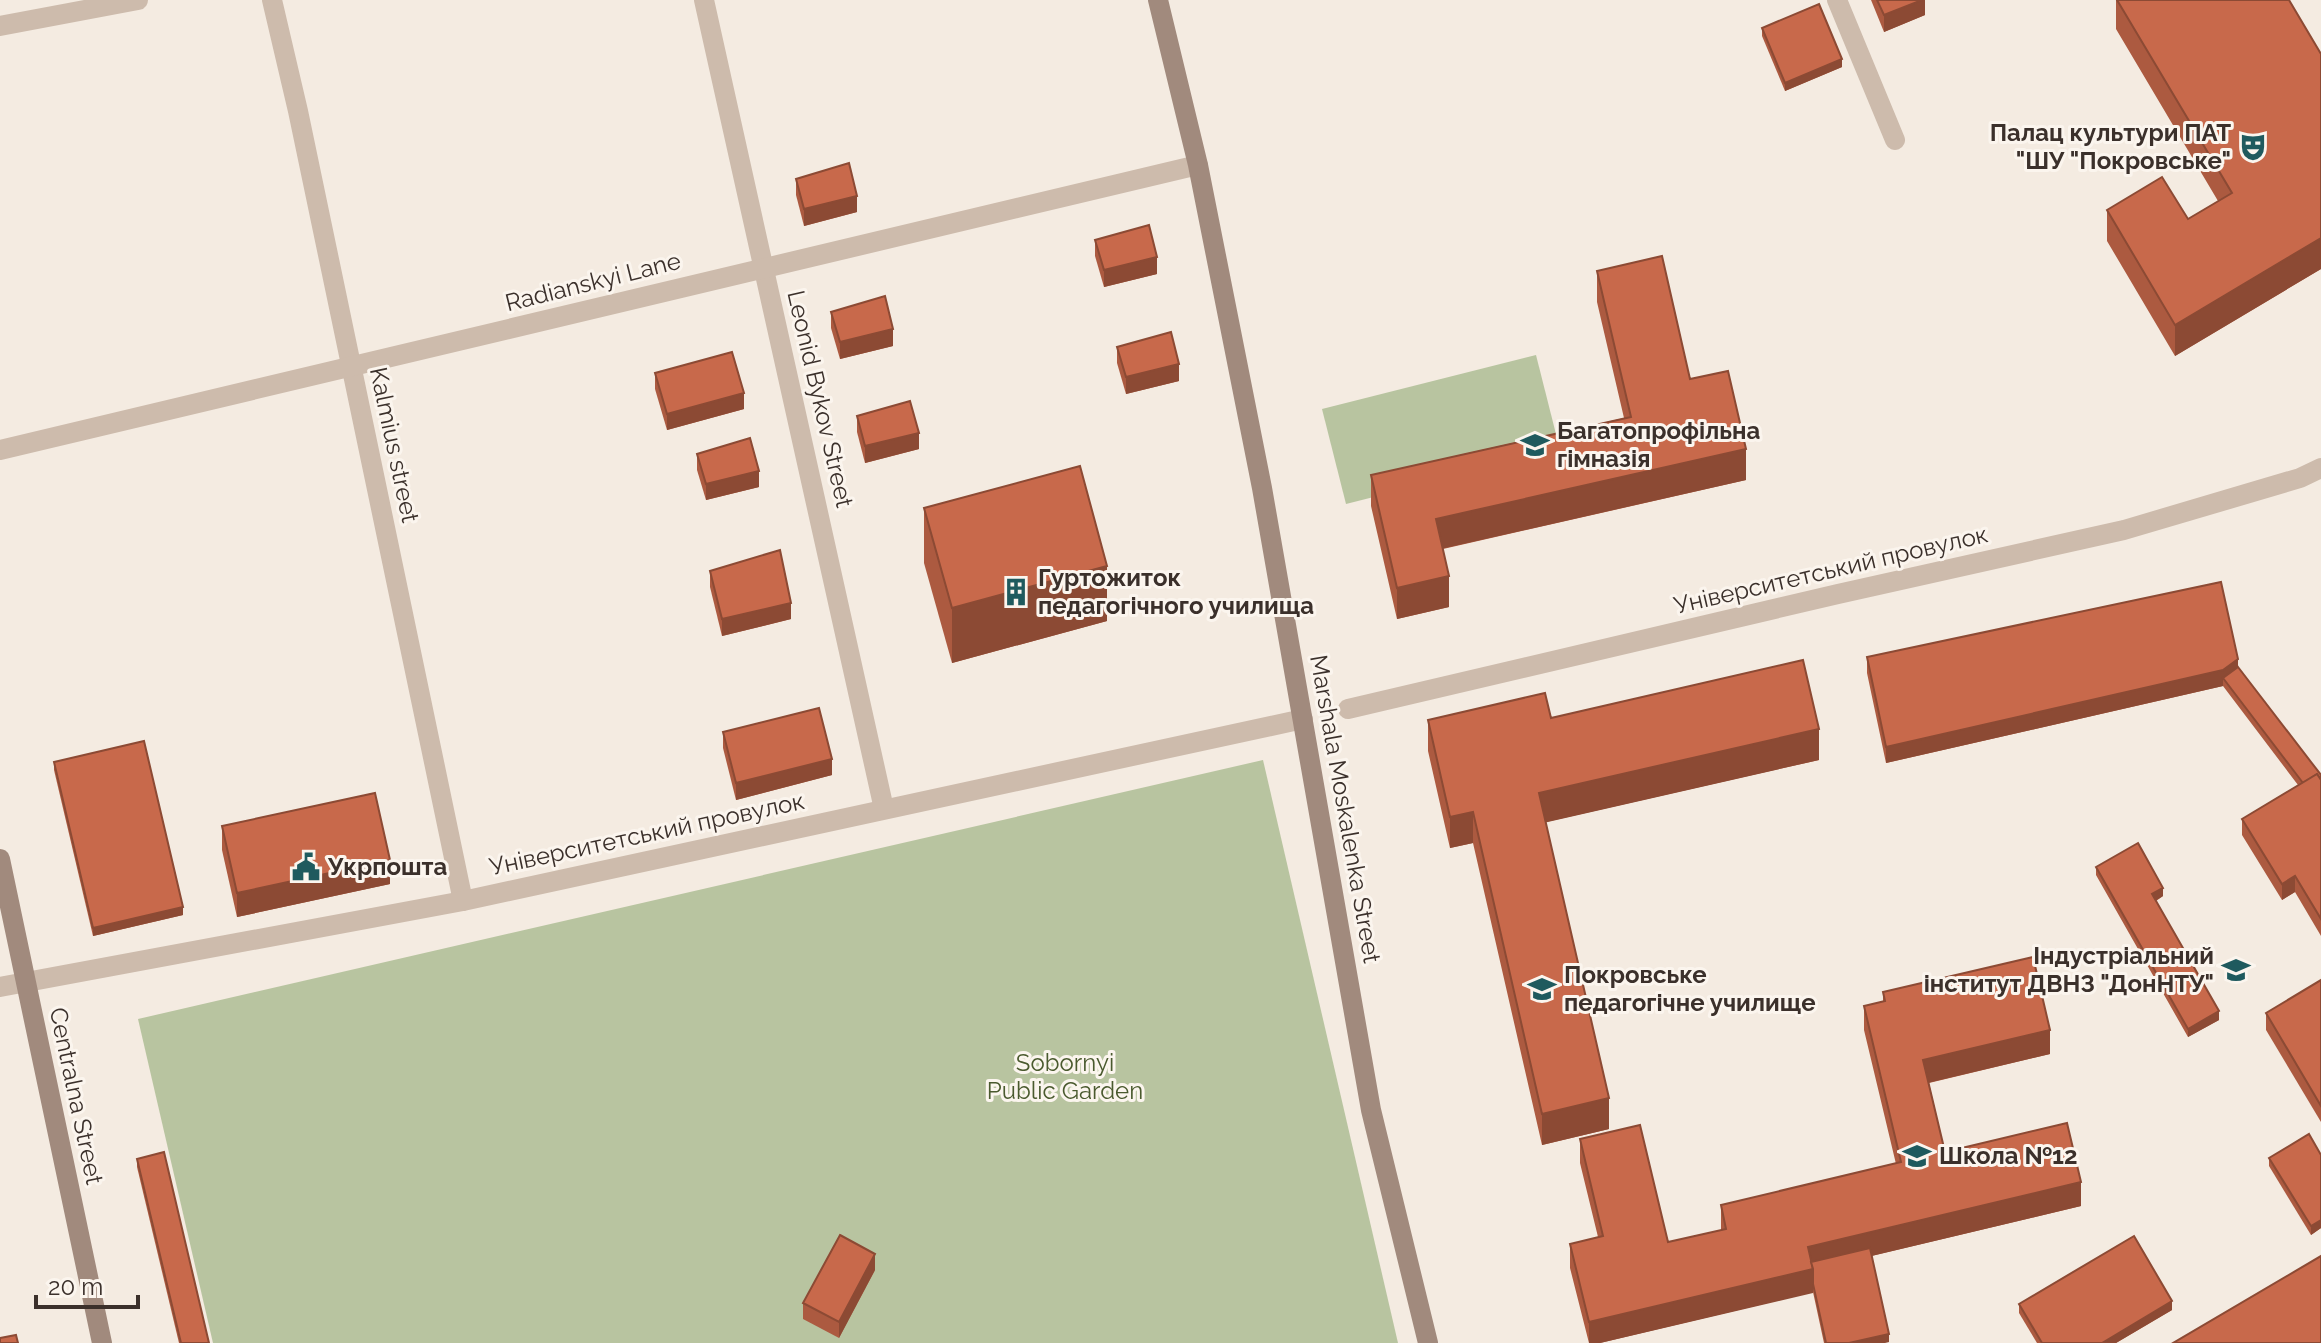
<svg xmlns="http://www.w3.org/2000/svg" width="2321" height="1343" font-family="Raleway,sans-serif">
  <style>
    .green { fill: #b8c4a0 }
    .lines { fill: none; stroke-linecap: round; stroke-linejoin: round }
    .street { stroke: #cdbbac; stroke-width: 20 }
    .secondary { stroke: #a18a7d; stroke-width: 20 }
    .wall { fill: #ac5a40 }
    .shaded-wall { fill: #8c4a34 }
    .building { fill: #c8694b; stroke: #8c4a34; stroke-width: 2 }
    .labels { text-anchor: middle; stroke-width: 6; stroke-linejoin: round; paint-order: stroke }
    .poi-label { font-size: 24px; font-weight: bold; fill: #3b302b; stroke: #fbf5ee; text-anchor: start }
    .street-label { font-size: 24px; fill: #3b302b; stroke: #fbf5ee }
    .park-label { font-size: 24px; fill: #4a5a2e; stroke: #fbf5ee }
  </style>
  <rect width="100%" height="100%" fill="#f4ebe1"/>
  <g class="green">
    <path d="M1536,355l24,95 -214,54 -24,-95z"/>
    <path d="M1263,760l135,583h-1185l-75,-324z"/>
  </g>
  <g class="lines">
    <g class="street">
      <path d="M272,0l26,111 165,790"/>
      <path d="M704,0l180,809"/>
      <path d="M1837,0l58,140"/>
      <path d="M0,26l138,-26"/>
      <path d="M0,450c400,-93 798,-192 1198,-285"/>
      <path d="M1348,709l490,-115 286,-64 176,-52 21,-10"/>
      <path d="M0,987l463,-86 840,-182"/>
    </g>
    <g class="secondary">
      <path d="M1158,0l40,165 64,323 109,622 57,233"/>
      <path d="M0,859l102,484"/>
    </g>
  </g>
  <g class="wall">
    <path d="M1871,0h54v15l-41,17z"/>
    <path d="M2116,0h173l32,54v215l-146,87 -68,-115v-31l81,9 30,-18 -102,-172z"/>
    <path d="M1762,28l80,39 -57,24 -23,-55z"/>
    <path d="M796,179l61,33 -53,14 -8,-31z"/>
    <path d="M1095,240l62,34 -53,13 -9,-31z"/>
    <path d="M1597,271l93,108 56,101 -303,69 6,58 -52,12 -26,-113v-31l253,-57 -27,-116z"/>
    <path d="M831,312l62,34 -53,13 -9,-31z"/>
    <path d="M1117,347l62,34 -53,13 -9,-31z"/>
    <path d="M655,373l89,36 -77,21 -12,-41z"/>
    <path d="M857,416l62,33 -54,14 -8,-31z"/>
    <path d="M697,454l62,33 -53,13 -9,-30z"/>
    <path d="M924,508l183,113 -155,42 -28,-100z"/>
    <path d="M710,571l81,48 -69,17 -12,-49z"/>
    <path d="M1867,657l371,10 83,108v161l-26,-44 -13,8 -40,-65v-16l56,-34 -75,-99 -337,77 -19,-90z"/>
    <path d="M1551,718l268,42 -273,62 63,307 -67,16 -69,-302 -23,5 -22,-97v-31z"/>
    <path d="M723,732l109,43 -96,25 -13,-52z"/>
    <path d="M54,762l129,153 -90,21 -39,-166z"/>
    <path d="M222,826l168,58 -153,33 -15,-67z"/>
    <path d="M2096,867l67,29 -7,5 63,119 -31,17 -92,-162z"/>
    <path d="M2321,980v142l-55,-92v-17z"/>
    <path d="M1883,992l167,62 -121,29 16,69 136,54 -210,50 18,86 -65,1 -11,-51 -213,51h-11l-19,-75v-24l28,-7 -18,-74v-24l88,103 53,-12v-25l175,-41 -32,-134v-24l19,-4z"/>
    <path d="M2321,1155v73l-10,7 -42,-69v-8z"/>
    <path d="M137,1159l72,184h-30l-42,-176z"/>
    <path d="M875,1270l-36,68 -36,-19v-16z"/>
    <path d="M2019,1304l153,6 -56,33h-79l-18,-30z"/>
  </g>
  <g class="shaded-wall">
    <path d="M1922,0h3v15l-41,17v-17z"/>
    <path d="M1842,59v8l-57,24v-8z"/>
    <path d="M857,196v16l-53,14v-17z"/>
    <path d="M2321,238v31l-146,87v-31z"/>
    <path d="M1157,257v17l-53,13v-17z"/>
    <path d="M893,329v17l-53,13v-17z"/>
    <path d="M1179,364v17l-53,13v-17z"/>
    <path d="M744,393v16l-77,21v-16z"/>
    <path d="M919,433v16l-54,14v-17z"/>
    <path d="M1746,449v31l-310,70v-31z"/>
    <path d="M759,471v16l-53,13v-16z"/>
    <path d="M1107,566v55l-155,42v-55z"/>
    <path d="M1449,576v31l-52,12v-31z"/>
    <path d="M791,603v16l-69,17v-17z"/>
    <path d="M2238,659v16l-15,3v8l-337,77v-16z"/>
    <path d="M1819,729v31l-280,64v-31z"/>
    <path d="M832,759v16l-96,25v-17z"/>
    <path d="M1473,812v31l-23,5v-31z"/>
    <path d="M390,860v24l-153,33v-24z"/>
    <path d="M2295,876v16l-13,8v-16z"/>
    <path d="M2163,888v8l-11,7v-9z"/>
    <path d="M183,907v8l-90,21v-8z"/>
    <path d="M2219,1011v9l-31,17v-8z"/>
    <path d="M2050,1030v24l-127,30v-24z"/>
    <path d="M1609,1098v31l-67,16v-31z"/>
    <path d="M2081,1182v24l-268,64v23l-213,50h-11v-21l219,-75z"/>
    <path d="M2321,1220v8l-10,7v-9z"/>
    <path d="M875,1254v16l-36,68v-16z"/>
    <path d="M2172,1301v9l-56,33h-14z"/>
    <path d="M1889,1334v8l-4,1h-36z"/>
  </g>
  <g class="building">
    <path d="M1877,0h45l-38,15z"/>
    <path d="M2117,0h172l32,54v184l-146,87 -68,-115 55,-33 26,42 44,-26z"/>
    <path d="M1819,4l23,55 -57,24 -23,-55z"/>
    <path d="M849,163l8,33 -53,13 -8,-30z"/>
    <path d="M1149,225l8,32 -53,13 -9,-30z"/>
    <path d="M1662,256l28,123 38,-8 18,78 -310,70 13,57 -52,12 -26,-113 260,-58 -34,-146z"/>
    <path d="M885,296l8,33 -53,13 -9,-30z"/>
    <path d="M1171,332l8,32 -53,13 -9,-30z"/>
    <path d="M732,352l12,41 -77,21 -12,-41z"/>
    <path d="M910,401l9,32 -54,13 -8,-30z"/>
    <path d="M750,438l9,33 -53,13 -9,-30z"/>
    <path d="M1080,466l27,100 -155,42 -28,-100z"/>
    <path d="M780,550l11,53 -69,16 -12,-48z"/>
    <path d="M2221,582l17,77 -15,11 -337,77 -19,-90z"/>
    <path d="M1803,660l16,69 -280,64 70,305 -67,16 -69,-302 -23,5 -22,-97 117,-27 6,25z"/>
    <path d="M2238,667l83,108v5l-4,-6 -14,9 -80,-105z"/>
    <path d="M819,708l13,51 -96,24 -13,-51z"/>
    <path d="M144,741l39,166 -90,21 -39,-166z"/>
    <path d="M2317,774l4,6v139l-26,-43 -13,8 -40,-65z"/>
    <path d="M375,793l15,67 -153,33 -15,-67z"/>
    <path d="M2138,843l25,45 -11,6 67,117 -31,18 -92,-162z"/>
    <path d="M2033,957l17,73 -127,30 22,92 122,-29 14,59 -273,65 5,22 -224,53 -19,-78 33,-8 -23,-97 60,-14 28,117 58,-13 -5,-24 180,-43 -37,-156 21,-5 -2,-9z"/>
    <path d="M2321,980v126l-55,-93z"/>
    <path d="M2309,1134l12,21v65l-10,6 -42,-68z"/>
    <path d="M164,1152l45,191h-28l-44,-184z"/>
    <path d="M840,1235l35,19 -36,68 -36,-19z"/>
    <path d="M2134,1236l38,65 -70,42h-60l-23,-39z"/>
    <path d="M1870,1248l19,86 -40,9h-23l-13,-59v-15l-2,-7z"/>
    <path d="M2321,1256v87h-148z"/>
    <path d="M16,1335l2,8h-18v-5z"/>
  </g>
  <defs>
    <symbol id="theatre-bare" viewBox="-9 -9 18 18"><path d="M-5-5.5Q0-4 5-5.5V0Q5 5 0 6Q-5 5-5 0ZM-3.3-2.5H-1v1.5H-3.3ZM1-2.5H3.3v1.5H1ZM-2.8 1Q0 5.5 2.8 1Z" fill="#1f5a5e" stroke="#fbf5ee" stroke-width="2.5" paint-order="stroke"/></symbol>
    <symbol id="school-bare" viewBox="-9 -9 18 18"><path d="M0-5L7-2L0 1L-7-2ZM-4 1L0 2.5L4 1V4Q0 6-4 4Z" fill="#1f5a5e" stroke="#fbf5ee" stroke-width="2.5" paint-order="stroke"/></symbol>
    <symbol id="building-bare" viewBox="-9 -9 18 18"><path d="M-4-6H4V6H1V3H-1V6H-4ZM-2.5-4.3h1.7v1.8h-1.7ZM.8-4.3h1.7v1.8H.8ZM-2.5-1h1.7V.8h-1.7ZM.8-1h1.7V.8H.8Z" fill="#1f5a5e" stroke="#fbf5ee" stroke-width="2.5" paint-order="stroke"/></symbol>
    <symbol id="civic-bare" viewBox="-9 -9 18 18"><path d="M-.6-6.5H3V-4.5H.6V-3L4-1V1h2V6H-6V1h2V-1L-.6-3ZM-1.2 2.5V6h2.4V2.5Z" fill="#1f5a5e" stroke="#fbf5ee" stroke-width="2.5" paint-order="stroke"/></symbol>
    <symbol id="university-bare" viewBox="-9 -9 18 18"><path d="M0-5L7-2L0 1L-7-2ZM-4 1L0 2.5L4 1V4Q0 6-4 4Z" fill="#1f5a5e" stroke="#fbf5ee" stroke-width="2.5" paint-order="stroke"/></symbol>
  </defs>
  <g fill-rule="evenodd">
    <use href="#theatre-bare" x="2233" y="127" width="40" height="40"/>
    <use href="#school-bare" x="1515" y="425" width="40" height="40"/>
    <use href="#building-bare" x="996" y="572" width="40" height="40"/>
    <use href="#civic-bare" x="286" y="847" width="40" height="40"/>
    <use href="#university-bare" x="2216" y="950" width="40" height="40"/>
    <use href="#university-bare" x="1522" y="969" width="40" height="40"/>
    <use href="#school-bare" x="1897" y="1136" width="40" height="40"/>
  </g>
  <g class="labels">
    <g class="poi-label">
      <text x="2231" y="141" text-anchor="end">Палац культури ПАТ<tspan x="2231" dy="28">"ШУ "Покровське"</tspan></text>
      <text x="1557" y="439">Багатопрофільна<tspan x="1557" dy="28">гімназія</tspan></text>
      <text x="1038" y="586">Гуртожиток<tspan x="1038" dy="28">педагогічного училища</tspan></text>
      <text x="328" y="875">Укрпошта</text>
      <text x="2214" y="964" text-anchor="end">Індустріальний<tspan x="2214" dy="28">інститут ДВНЗ "ДонНТУ"</tspan></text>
      <text x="1564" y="983">Покровське<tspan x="1564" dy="28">педагогічне училище</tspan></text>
      <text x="1939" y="1164">Школа №12</text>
    </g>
    <g class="street-label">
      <text transform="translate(593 282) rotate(-14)" y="8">Radianskyi Lane</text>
      <text transform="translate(820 399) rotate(77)" y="8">Leonid Bykov Street</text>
      <text transform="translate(394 445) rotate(78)" y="8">Kalmius street</text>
      <text transform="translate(1831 570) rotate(-13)" y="8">Університетський провулок</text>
      <text transform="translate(1345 809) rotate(80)" y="8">Marshala Moskalenka Street</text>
      <text transform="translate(647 834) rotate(-12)" y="8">Університетський провулок</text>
      <text transform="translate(76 1096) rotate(78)" y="8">Centralna Street</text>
    </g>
    <g class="park-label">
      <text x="1065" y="1071">Sobornyi<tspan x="1065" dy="28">Public Garden</tspan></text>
    </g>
  </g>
  <path d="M36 1295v12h102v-12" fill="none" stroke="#3b302b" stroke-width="4"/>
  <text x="48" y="1295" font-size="24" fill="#3b302b" stroke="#fbf5ee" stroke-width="6" paint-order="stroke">20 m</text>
</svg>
